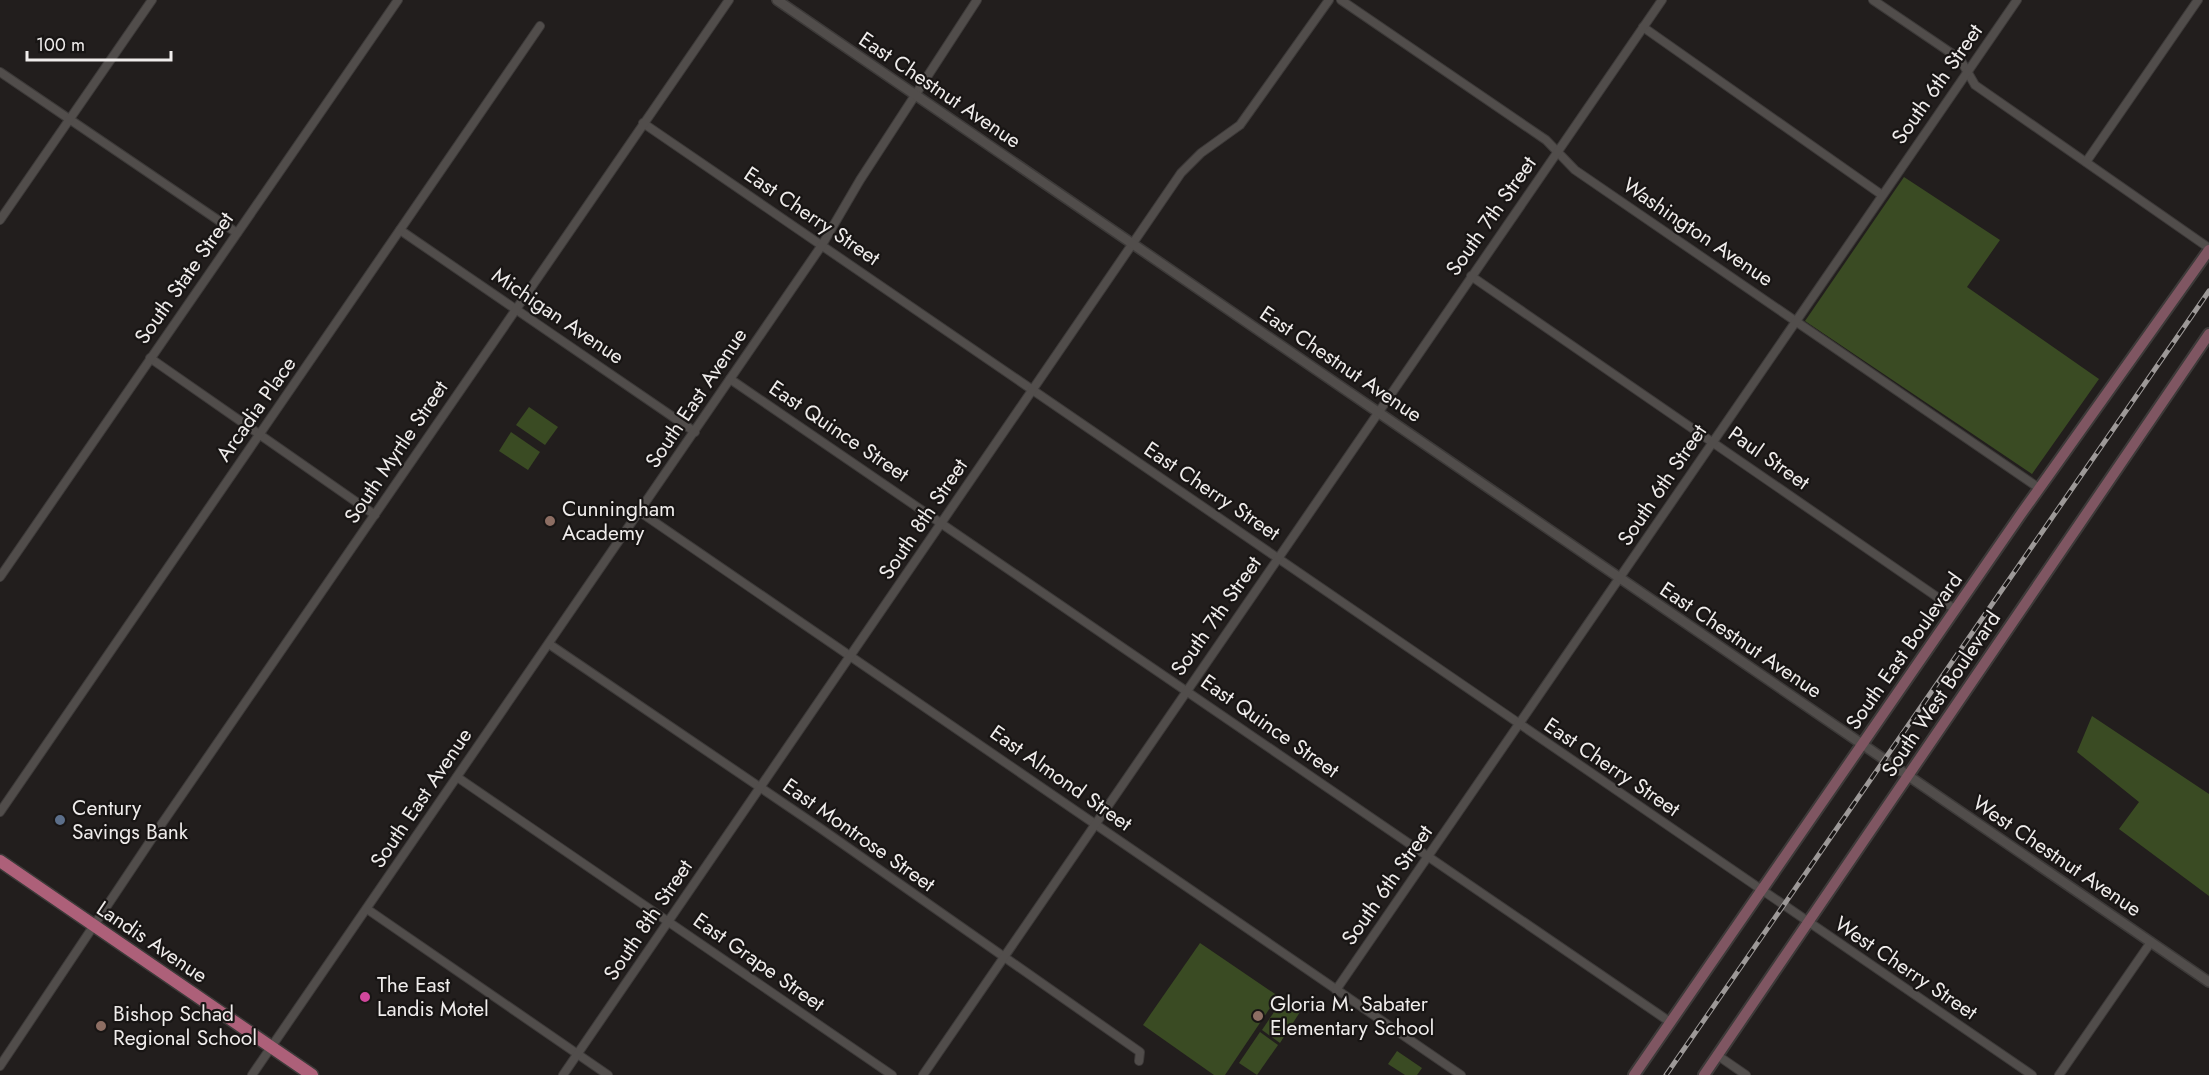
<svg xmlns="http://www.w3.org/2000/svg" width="2209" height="1075" font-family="Jost,sans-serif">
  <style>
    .green { fill: #3a4b23 }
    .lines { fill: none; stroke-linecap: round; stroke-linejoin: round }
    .minor-casing { stroke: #3d3a39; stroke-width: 10 }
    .tertiary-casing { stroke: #3d3a39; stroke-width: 12 }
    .secondary-casing { stroke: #3d3a39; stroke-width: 14 }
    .primary-casing { stroke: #3d3a39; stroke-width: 15 }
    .minor { stroke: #514d4b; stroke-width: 8 }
    .tertiary { stroke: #514d4b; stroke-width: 9 }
    .secondary { stroke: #7f5662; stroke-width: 10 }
    .primary { stroke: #ad6079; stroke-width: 12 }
    .rail-casing { stroke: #9d9998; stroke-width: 5 }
    .rail { stroke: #181514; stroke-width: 3; stroke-dasharray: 9; stroke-linecap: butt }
    .education-dot { fill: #8d6e63; stroke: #181514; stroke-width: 2 }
    .service-dot { fill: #5c6f8a; stroke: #181514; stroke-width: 2 }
    .hotel-dot { fill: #d1479c; stroke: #181514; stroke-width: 2 }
    .labels { text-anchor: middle; stroke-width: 4.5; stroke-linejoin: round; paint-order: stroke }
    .street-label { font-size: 21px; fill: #efeceb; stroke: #181514 }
    .poi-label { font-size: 21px; fill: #efeceb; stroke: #181514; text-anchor: start }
  </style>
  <rect width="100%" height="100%" fill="#221e1d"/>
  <g class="green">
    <path d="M1904,177l96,63 -33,47 132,92 -67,95 -227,-153z"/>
    <path d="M529,407l29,20 -13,18 -29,-20z"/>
    <path d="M511,432l29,20 -12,18 -29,-19z"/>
    <path d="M2092,716l117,78v102l-90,-67 20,-27 -62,-50z"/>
    <path d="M1200,943l78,53 -53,79h-11l-71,-50z"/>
    <path d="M1282,1000l18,12 -20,31 -18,-13z"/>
    <path d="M1260,1032l18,13 -21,30 -18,-12z"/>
    <path d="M1397,1051l25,17 -5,7h-12l-17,-11z"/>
  </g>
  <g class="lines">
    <defs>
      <g id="minor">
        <path d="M1341,0l205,140 29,30 464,318"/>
        <path d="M1873,0l87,59 15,26 234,163"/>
        <path d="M1643,27l239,168"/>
        <path d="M0,72l237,161"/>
        <path d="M643,123l1389,952"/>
        <path d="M2086,162l112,-162"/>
        <path d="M0,220l152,-220"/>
        <path d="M400,230l295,202"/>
        <path d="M1471,276l485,334"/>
        <path d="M150,358l225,157"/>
        <path d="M730,379l940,643"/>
        <path d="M640,512l821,563"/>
        <path d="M0,577l398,-577"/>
        <path d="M549,644l271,184 320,224 -1,9"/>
        <path d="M457,777l435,298"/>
        <path d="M0,812l540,-786"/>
        <path d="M367,909l241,166"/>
        <path d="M1336,990l681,-990"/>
        <path d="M1717,1055l29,20"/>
        <path d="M0,1066l161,-241 568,-825"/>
        <path d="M252,1075l570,-830 38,-65 117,-180"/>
        <path d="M563,1075l618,-902 20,-20 39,-28 89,-125"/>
        <path d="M923,1075l739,-1075"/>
        <path d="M2059,1075l92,-133"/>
      </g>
      <path id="tertiary" d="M777,0l1432,982"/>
      <g id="secondary">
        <path d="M1634,1075l387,-561 188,-264"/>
        <path d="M1704,1075l505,-741"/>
      </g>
      <path id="primary" d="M0,861l312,214"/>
    </defs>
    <use href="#minor" class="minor-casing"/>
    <use href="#tertiary" class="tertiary-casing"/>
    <use href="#secondary" class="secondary-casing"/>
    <use href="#primary" class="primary-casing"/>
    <use href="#minor" class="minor"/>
    <use href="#tertiary" class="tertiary"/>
    <use href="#secondary" class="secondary"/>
    <use href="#primary" class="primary"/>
    <defs>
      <path id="rail" d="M1666,1075l543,-784"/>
    </defs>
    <use href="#rail" class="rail-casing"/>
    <use href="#rail" class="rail"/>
  </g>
  <g class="education-dot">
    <circle cx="550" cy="521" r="6"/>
    <circle cx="1258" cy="1016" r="6"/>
    <circle cx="101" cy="1026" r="6"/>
  </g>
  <circle class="service-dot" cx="60" cy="820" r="6"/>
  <circle class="hotel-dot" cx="365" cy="997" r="6"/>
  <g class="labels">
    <g class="street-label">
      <text transform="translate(1937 84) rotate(-55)" y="7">South 6th Street</text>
      <text transform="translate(940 90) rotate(34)" y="7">East Chestnut Avenue</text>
      <text transform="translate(812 216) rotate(34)" y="7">East Cherry Street</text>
      <text transform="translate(1491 216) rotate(-55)" y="7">South 7th Street</text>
      <text transform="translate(1698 232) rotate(34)" y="7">Washington Avenue</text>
      <text transform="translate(184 278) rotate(-55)" y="7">South State Street</text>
      <text transform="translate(558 316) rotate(34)" y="7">Michigan Avenue</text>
      <text transform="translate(1341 364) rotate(34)" y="7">East Chestnut Avenue</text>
      <text transform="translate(696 398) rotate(-56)" y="7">South East Avenue</text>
      <text transform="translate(256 409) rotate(-55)" y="7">Arcadia Place</text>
      <text transform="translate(839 431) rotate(34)" y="7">East Quince Street</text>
      <text transform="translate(396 452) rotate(-56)" y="7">South Myrtle Street</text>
      <text transform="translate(1769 458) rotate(35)" y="7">Paul Street</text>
      <text transform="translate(1662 485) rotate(-56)" y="7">South 6th Street</text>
      <text transform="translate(1212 491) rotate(34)" y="7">East Cherry Street</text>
      <text transform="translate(923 519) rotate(-56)" y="7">South 8th Street</text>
      <text transform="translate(1216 616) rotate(-55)" y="7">South 7th Street</text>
      <text transform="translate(1741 640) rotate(34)" y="7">East Chestnut Avenue</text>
      <text transform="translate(1904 651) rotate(-55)" y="7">South East Boulevard</text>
      <text transform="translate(1941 694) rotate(-56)" y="7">South West Boulevard</text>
      <text transform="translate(1270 726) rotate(35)" y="7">East Quince Street</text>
      <text transform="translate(1612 767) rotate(34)" y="7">East Cherry Street</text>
      <text transform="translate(1061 778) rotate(35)" y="7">East Almond Street</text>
      <text transform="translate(421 798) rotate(-56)" y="7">South East Avenue</text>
      <text transform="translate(859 835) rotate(35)" y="7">East Montrose Street</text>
      <text transform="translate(2057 856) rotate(34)" y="7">West Chestnut Avenue</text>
      <text transform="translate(1387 885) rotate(-55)" y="7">South 6th Street</text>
      <text transform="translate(648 920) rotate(-56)" y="7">South 8th Street</text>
      <text transform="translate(152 942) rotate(34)" y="7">Landis Avenue</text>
      <text transform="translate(759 962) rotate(35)" y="7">East Grape Street</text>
      <text transform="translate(1906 968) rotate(34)" y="7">West Cherry Street</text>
    </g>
    <g class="poi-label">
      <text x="562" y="516">Cunningham<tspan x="562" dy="24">Academy</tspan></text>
      <text x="72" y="815">Century<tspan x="72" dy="24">Savings Bank</tspan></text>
      <text x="377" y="992">The East<tspan x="377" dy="24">Landis Motel</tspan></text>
      <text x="1270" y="1011">Gloria M. Sabater<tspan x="1270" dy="24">Elementary School</tspan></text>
      <text x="113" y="1021">Bishop Schad<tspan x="113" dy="24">Regional School</tspan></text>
    </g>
  </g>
  <path d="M27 51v9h144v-9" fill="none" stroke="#efeceb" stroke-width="3"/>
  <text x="36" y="51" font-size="18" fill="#efeceb" stroke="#181514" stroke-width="4.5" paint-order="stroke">100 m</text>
</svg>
